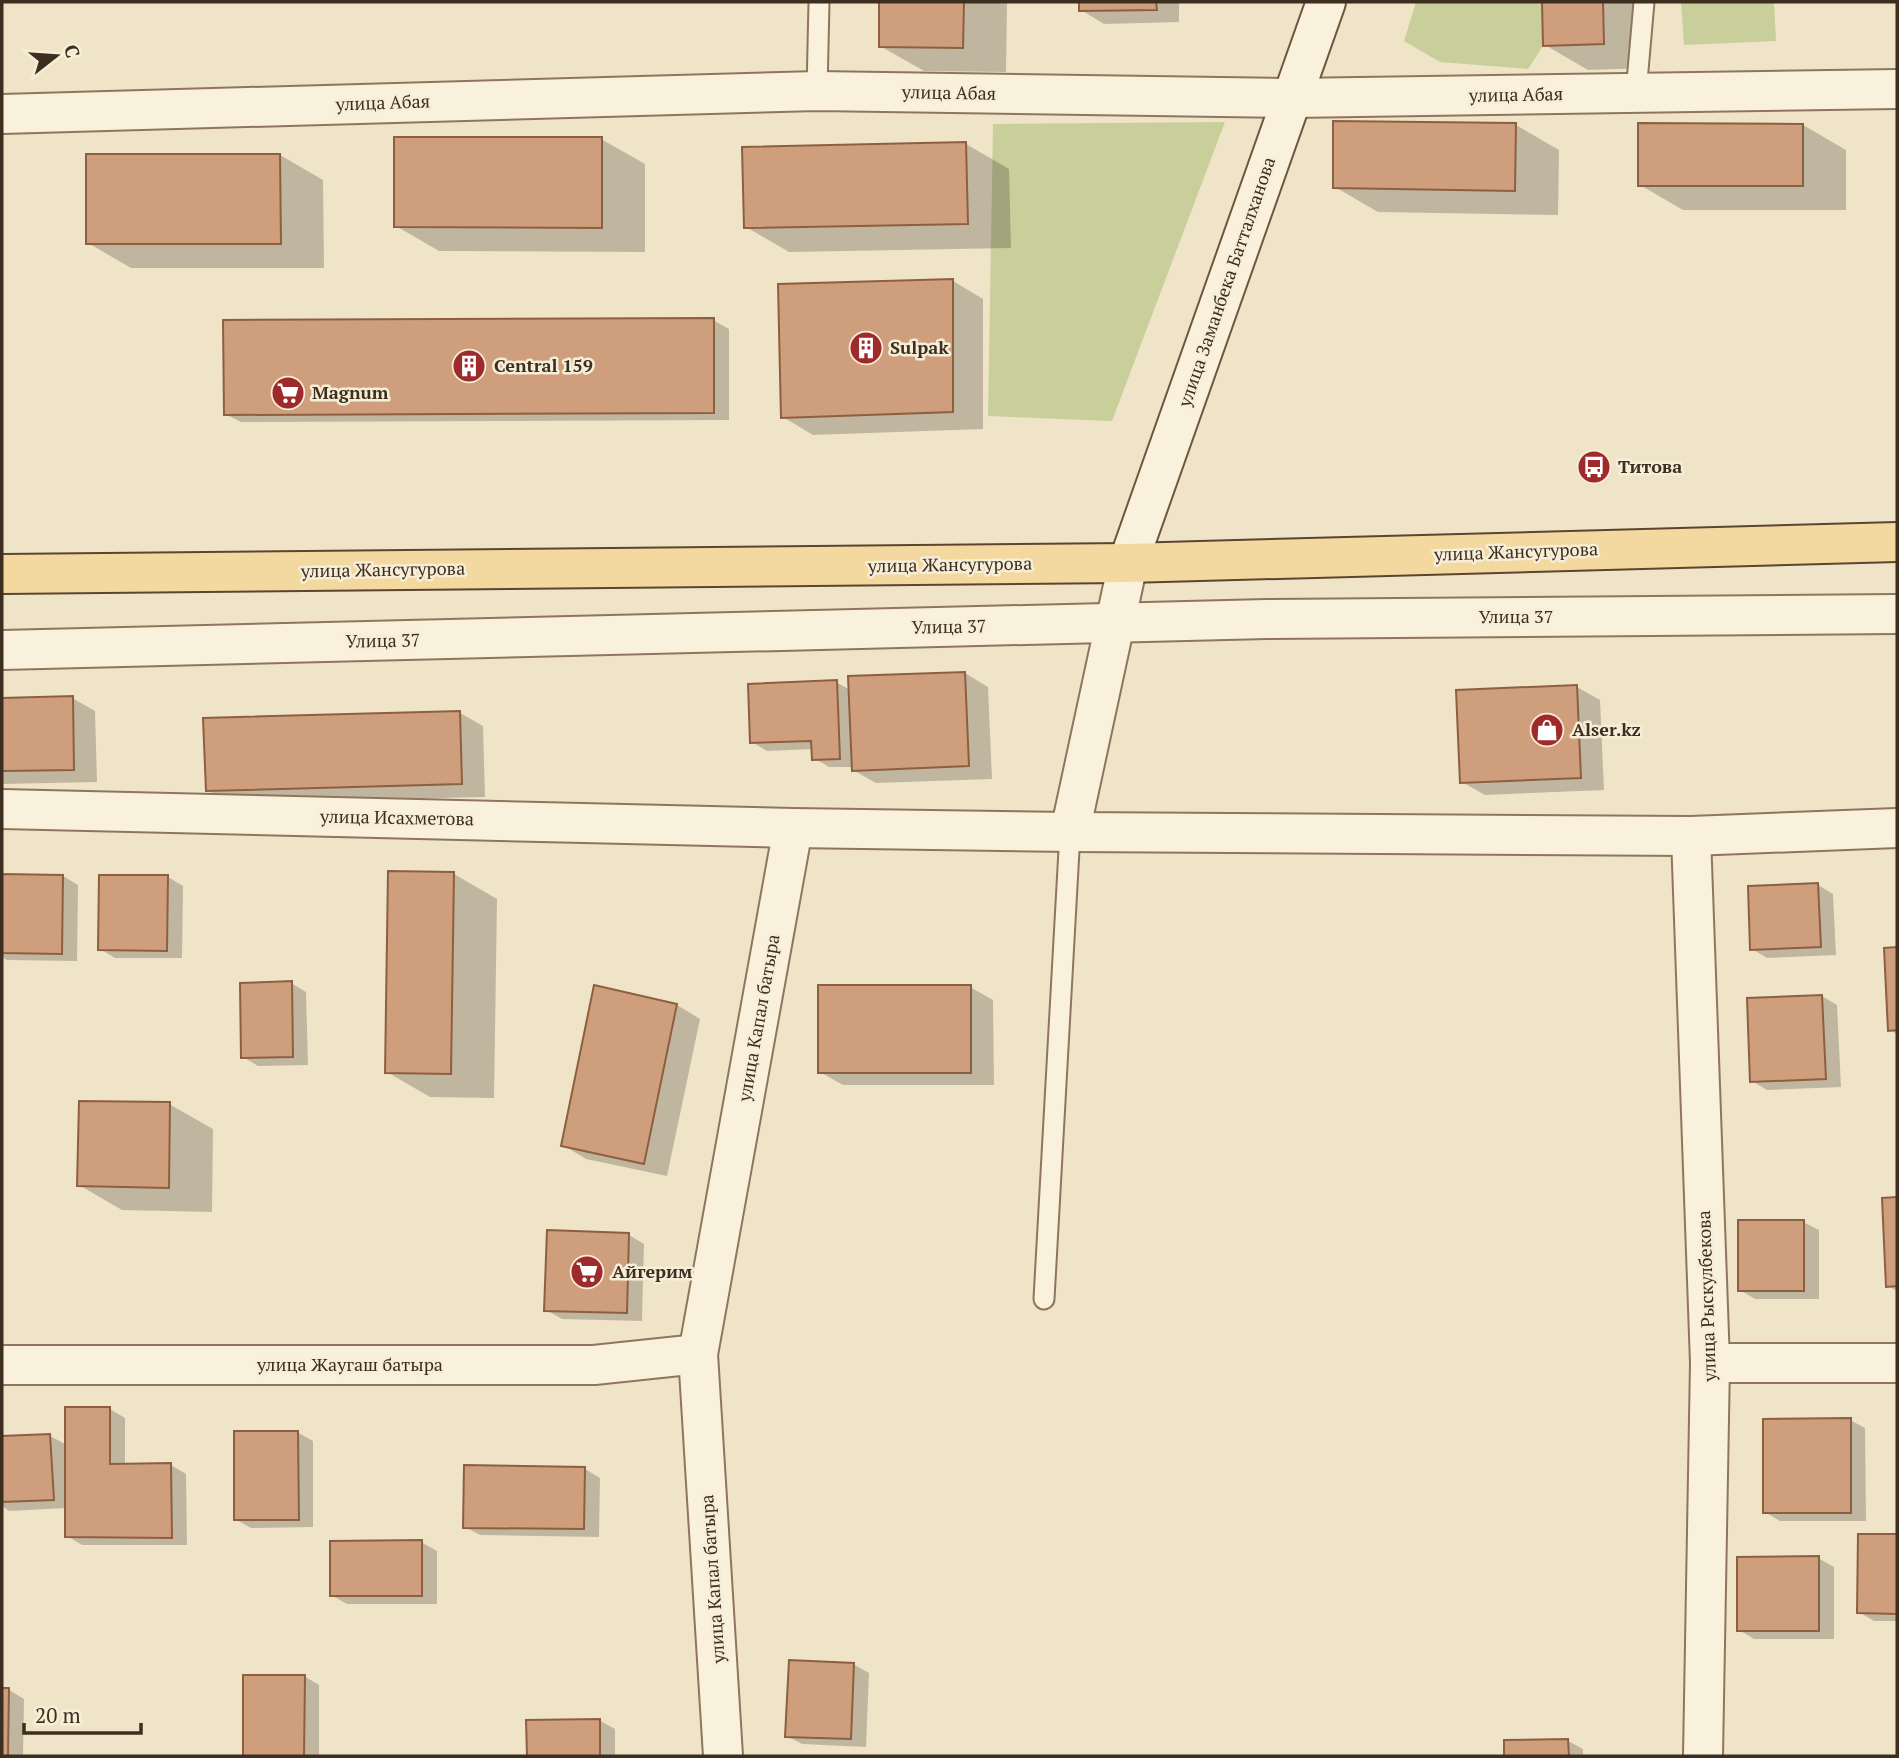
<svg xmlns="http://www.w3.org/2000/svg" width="1899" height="1758" font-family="'PT Serif',serif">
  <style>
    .green { fill: #c9cf9b }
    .shadow { fill: #0003 }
    .building { fill: #cf9f7d; stroke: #8d5f41; stroke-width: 2 }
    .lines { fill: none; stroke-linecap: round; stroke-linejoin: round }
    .service-casing { stroke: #8d765c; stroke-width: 23 }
    .minor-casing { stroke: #8d765c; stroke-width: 42 }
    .tertiary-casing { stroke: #8d765c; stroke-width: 42 }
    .secondary-casing { stroke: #6f573f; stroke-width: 42 }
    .primary-casing { stroke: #5b4430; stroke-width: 42 }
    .service { stroke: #faf1dc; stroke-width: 19 }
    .minor { stroke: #faf1dc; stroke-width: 38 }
    .tertiary { stroke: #faf1dc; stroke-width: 38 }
    .secondary { stroke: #faf1dc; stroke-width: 38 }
    .primary { stroke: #f3d9a0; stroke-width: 38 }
    .labels { text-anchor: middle; stroke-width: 5; stroke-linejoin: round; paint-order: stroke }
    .street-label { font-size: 18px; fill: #3d2e20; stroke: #f7eed8 }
    .poi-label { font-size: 18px; font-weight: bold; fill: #3d2e20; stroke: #f7eed8; text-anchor: start }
  </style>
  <rect width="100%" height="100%" fill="#f0e4c8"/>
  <g class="green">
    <path d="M1416,2h126l1,44 -15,23 -88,-7 -36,-21z"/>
    <path d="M1681,2h93l2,39 -92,4z"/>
    <path d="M1225,122l-113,299 -124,-5 5,-292z"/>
  </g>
  <g class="shadow">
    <path d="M881,2h126l-1,70 -82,-1 -44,-25z"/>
    <path d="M1081,2h98v20l-75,2 -23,-14z"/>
    <path d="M1543,2h102l2,66 -59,2 -43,-25z"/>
    <path d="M1516,125l43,25 -1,65 -180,-3 -43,-25z"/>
    <path d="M1803,125l43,25v60h-163l-43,-25z"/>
    <path d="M601,139l44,25v88l-206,-1 -43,-25z"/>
    <path d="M966,144l43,25 2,79 -222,4 -43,-25z"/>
    <path d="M280,155l43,25 1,88h-193l-43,-25z"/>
    <path d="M953,281l30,18v130l-170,6 -30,-18z"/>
    <path d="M713,320l16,9v91l-488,2 -16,-8z"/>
    <path d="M965,673l23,14 4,92 -116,4 -23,-13v-3h-24l-15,-9 -1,-9 -46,2 -15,-9 84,-60 14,8z"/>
    <path d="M1577,687l23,13 4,90 -119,5 -23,-13z"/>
    <path d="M72,698l23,13 2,71 -95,2v-85z"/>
    <path d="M460,713l23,13 2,71 -255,6 -23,-13z"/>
    <path d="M454,874l43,25 -3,199 -64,-1 -43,-25z"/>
    <path d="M2,875l61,1 15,9 -1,76 -70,-1 -5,-3z"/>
    <path d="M168,877l15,9 -1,72h-67l-15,-9z"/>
    <path d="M1818,885l15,9 3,61 -69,3 -15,-9z"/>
    <path d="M1886,949h11v85l-7,-4z"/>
    <path d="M291,983l15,9 2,73 -50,1 -15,-9z"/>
    <path d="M970,987l23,13 1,85h-151l-23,-13z"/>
    <path d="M596,988l81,17 23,14 -33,157 -81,-17 -23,-14z"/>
    <path d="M1822,996l15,9 4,82 -74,3 -15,-9z"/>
    <path d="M169,1104l44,25 -1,83 -90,-2 -43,-25z"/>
    <path d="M1897,1199v92l-9,-5 -4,-86z"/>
    <path d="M1803,1222l16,8v69h-64l-15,-9z"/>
    <path d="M629,1235l15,9 -2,77 -80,-2 -16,-9z"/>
    <path d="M110,1409l15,9v47h46l15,9 1,71h-105l-15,-9v-28l-58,3 -7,-5v-68l48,-2 17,9z"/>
    <path d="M1850,1420l15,8 1,93h-86l-15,-9z"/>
    <path d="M297,1432l16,9v86l-62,1 -16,-9z"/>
    <path d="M466,1467l119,2 15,9 -1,59 -119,-2 -15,-8z"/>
    <path d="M1860,1536h37v85h-23l-15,-9z"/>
    <path d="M421,1542l16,9v53h-90l-16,-9z"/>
    <path d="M1818,1558l16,9v72h-80l-15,-9z"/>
    <path d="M853,1664l16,9 -3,74 -64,-3 -15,-8z"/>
    <path d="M245,1676h59l15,9v71h-74z"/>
    <path d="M2,1690h7l15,9 -1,57h-21z"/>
    <path d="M599,1720l16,9v27h-86l-1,-35z"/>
    <path d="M1568,1741l15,8v7h-78v-14z"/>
  </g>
  <g class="building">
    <path d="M879,2h85l-1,46 -84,-1z"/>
    <path d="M1079,2h77l1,8 -78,1z"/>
    <path d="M1542,2h61l1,42 -61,2z"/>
    <path d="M1333,121l183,2 -1,68 -182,-3z"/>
    <path d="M1638,123l165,1v62h-165z"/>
    <path d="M394,137h208v91l-208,-1z"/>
    <path d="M966,142l2,82 -224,4 -2,-81z"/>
    <path d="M86,154h194l1,90h-195z"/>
    <path d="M953,279v133l-172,6 -3,-134z"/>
    <path d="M714,318v95l-490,2 -1,-95z"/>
    <path d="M965,672l4,94 -117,5 -4,-95z"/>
    <path d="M837,680l3,79 -28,1 -1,-19 -61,2 -2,-59z"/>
    <path d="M1577,685l4,93 -121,5 -4,-93z"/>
    <path d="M73,696l1,74 -72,1v-73z"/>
    <path d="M460,711l2,73 -256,7 -3,-73z"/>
    <path d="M388,871l66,1 -3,202 -66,-1z"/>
    <path d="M2,874l61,1 -1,79 -60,-1z"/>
    <path d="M99,875h69l-1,76 -69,-1z"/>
    <path d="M1818,883l3,64 -71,3 -2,-64z"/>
    <path d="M1897,947v83l-9,1 -4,-83z"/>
    <path d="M292,981l1,76 -52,1 -1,-75z"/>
    <path d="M594,985l83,19 -33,160 -83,-18z"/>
    <rect x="818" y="985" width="153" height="88"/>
    <path d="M1822,995l4,84 -76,3 -3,-84z"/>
    <path d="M79,1101l91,1 -1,86 -92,-2z"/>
    <path d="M1897,1197v89l-11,1 -4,-89z"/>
    <rect x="1738" y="1220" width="66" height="71"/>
    <path d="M547,1230l82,3 -2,80 -83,-2z"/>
    <path d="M65,1407h45v57l61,-1 1,75 -107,-1z"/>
    <path d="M1851,1418v95h-88v-94z"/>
    <path d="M234,1431h64l1,89h-65z"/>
    <path d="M50,1434l4,66 -52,2v-66z"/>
    <path d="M464,1465l121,2 -1,62 -121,-1z"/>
    <path d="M1858,1534h39v80l-40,-1z"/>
    <path d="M422,1540v56h-92v-55z"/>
    <path d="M1819,1556v75h-82v-74z"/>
    <path d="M789,1660l65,3 -3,76 -66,-2z"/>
    <path d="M243,1675h62l-1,81h-61z"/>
    <path d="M2,1688h7l-1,68h-6z"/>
    <path d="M600,1719v37h-73l-1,-36z"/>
    <path d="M1568,1739l1,17h-65v-16z"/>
  </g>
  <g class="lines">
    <defs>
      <g id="service">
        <path d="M817,91l2,-89"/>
        <path d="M1636,93l8,-91"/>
        <path d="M1044,1299l26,-467"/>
      </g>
      <g id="minor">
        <path d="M2,114l815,-23 475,7 605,-9"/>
        <path d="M2,650l1265,-31 630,-5"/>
        <path d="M2,809l791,19 -95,526 25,402"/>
        <path d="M1070,832l621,4 206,-8"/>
        <path d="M1691,836l19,527 -7,393"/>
        <path d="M1710,1363h187"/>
        <path d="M2,1365h592l104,-11"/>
      </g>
      <path id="tertiary" d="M793,828l277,4 58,-269"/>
      <path id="secondary" d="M1128,563l198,-561"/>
      <path id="primary" d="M2,574l1126,-11 769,-21"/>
    </defs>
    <use href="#service" class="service-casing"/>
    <use href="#minor" class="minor-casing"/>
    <use href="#tertiary" class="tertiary-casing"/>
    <use href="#secondary" class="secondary-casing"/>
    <use href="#primary" class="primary-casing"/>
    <use href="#service" class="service"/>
    <use href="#minor" class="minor"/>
    <use href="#tertiary" class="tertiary"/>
    <use href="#secondary" class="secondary"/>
    <use href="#primary" class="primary"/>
  </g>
  <defs>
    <symbol id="building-disc" viewBox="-11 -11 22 22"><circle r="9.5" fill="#9e2a2b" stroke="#f7eed8"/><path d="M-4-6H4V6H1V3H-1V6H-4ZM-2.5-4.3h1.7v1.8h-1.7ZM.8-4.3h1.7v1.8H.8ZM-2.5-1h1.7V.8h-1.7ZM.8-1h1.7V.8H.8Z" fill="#fff"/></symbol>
    <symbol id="supermarket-disc" viewBox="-11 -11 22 22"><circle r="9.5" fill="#9e2a2b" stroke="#f7eed8"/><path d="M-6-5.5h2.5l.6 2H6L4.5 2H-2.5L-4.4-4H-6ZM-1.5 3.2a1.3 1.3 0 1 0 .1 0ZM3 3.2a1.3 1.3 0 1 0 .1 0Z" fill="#fff"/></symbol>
    <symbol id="bus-disc" viewBox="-11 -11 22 22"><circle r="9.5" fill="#9e2a2b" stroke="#f7eed8"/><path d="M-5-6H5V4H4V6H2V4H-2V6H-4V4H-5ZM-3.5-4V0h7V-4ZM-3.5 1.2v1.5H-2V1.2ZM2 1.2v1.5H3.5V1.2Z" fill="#fff"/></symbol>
    <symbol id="shop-disc" viewBox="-11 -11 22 22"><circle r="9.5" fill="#9e2a2b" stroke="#f7eed8"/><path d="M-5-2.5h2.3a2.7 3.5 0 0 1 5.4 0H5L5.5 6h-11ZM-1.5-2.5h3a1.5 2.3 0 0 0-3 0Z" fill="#fff"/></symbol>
  </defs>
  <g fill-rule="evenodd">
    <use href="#building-disc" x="847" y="329" width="38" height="38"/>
    <use href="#building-disc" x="450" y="347" width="38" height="38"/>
    <use href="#supermarket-disc" x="269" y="374" width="38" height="38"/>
    <use href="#bus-disc" x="1575" y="448" width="38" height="38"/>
    <use href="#shop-disc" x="1528" y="711" width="38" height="38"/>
    <use href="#supermarket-disc" x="568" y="1253" width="38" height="38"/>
  </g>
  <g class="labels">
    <g class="street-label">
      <text transform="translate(949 93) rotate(1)" y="6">улица Абая</text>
      <text transform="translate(1516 95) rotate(-1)" y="6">улица Абая</text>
      <text transform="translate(383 103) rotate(-2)" y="6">улица Абая</text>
      <text transform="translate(1227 282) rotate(-71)" y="6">улица Заманбека Батталханова</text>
      <text transform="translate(1516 552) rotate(-2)" y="6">улица Жансугурова</text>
      <text transform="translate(950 565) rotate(-1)" y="6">улица Жансугурова</text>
      <text transform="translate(383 570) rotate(-1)" y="6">улица Жансугурова</text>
      <text x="1516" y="623">Улица 37</text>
      <text transform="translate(949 627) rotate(-1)" y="6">Улица 37</text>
      <text transform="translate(383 641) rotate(-1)" y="6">Улица 37</text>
      <text transform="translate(397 818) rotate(1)" y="6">улица Исахметова</text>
      <text transform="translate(759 1018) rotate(-80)" y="6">улица Капал батыра</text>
      <text transform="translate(1707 1296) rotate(-92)" y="6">улица Рыскулбекова</text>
      <text x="350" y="1371">улица Жаугаш батыра</text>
      <text transform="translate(713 1579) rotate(-94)" y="6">улица Капал батыра</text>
    </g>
    <g class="poi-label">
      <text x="890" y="354">Sulpak</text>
      <text x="494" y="372">Central 159</text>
      <text x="312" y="399">Magnum</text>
      <text x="1618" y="473">Титова</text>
      <text x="1572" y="736">Alser.kz</text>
      <text x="612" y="1278">Айгерим</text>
    </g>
  </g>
  <rect width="1899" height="1758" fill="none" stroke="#3d2e20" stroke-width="7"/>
  <g transform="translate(56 56) rotate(73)" stroke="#f7eed8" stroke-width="5" paint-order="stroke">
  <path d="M0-5L12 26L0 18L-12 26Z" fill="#3d2e20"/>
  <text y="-10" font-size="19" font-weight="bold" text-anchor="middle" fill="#3d2e20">С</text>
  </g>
  <path d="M24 1723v10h117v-10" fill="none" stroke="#3d2e20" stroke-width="3.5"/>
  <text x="35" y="1723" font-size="21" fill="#3d2e20" stroke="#f7eed8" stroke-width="5" paint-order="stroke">20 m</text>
</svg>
